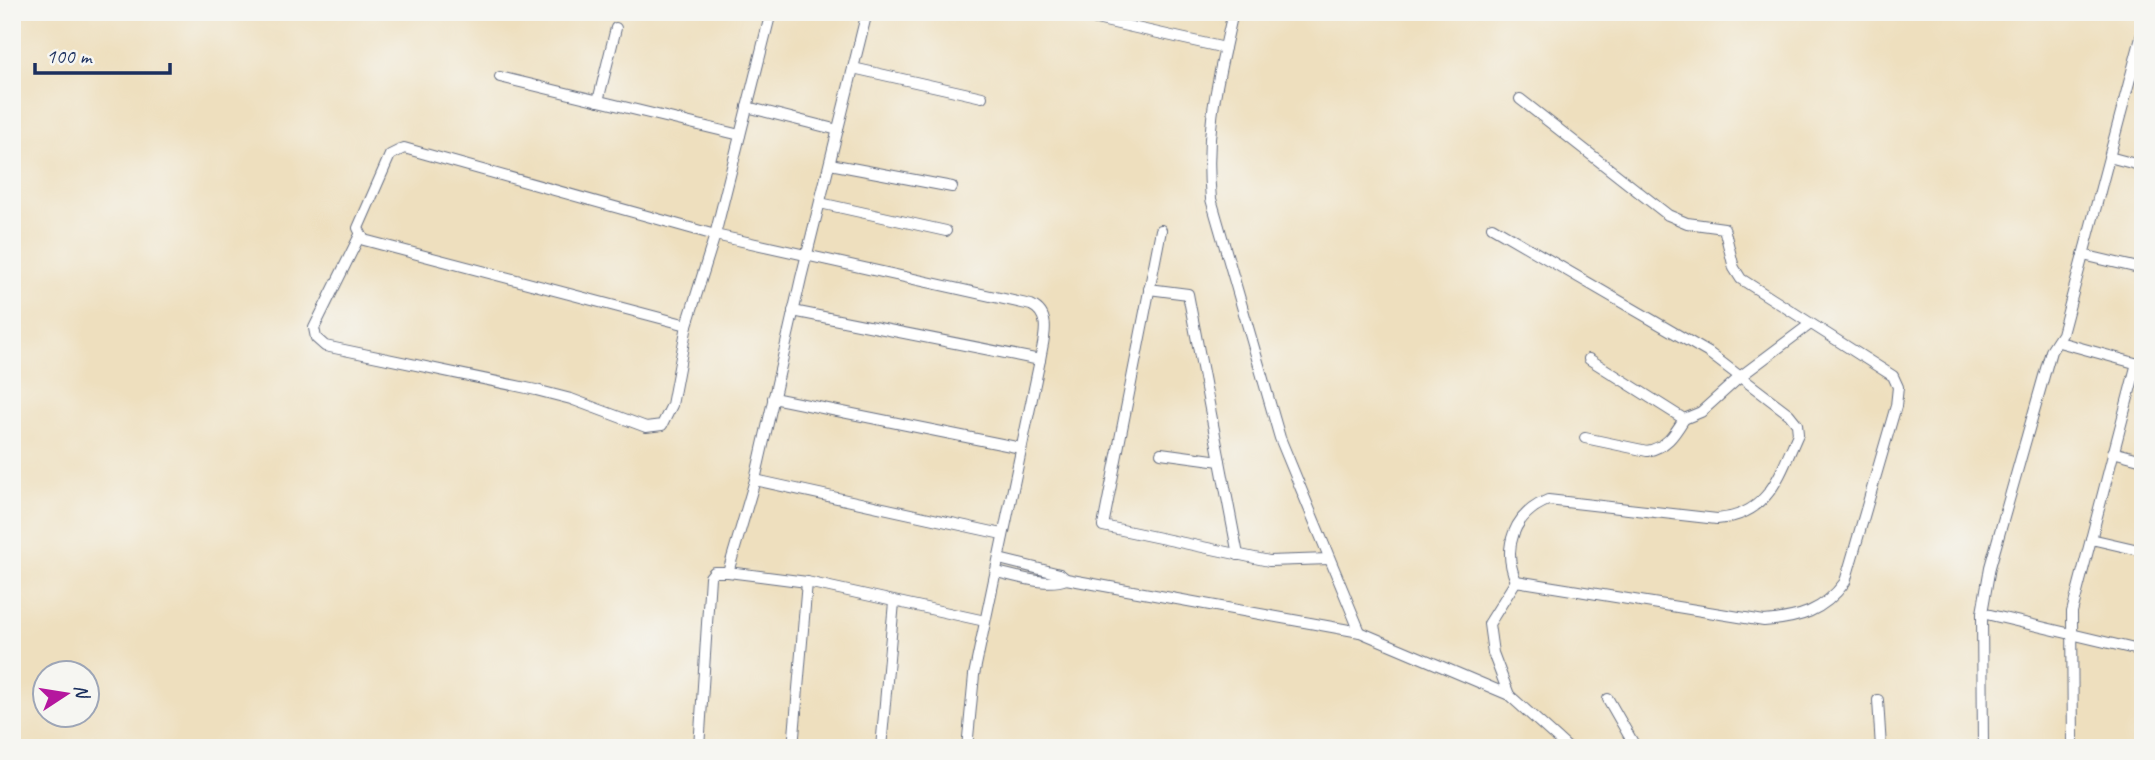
<svg xmlns="http://www.w3.org/2000/svg" width="2155" height="760" font-family="Caveat,sans-serif">
  <style>
    .lines { fill: none; stroke-linecap: round; stroke-linejoin: round }
    .minor-casing { stroke: #656d80; stroke-width: 12 }
    .minor { stroke: #fff; stroke-width: 10 }
  </style>
  <rect width="100%" height="100%" fill="#f6f6f2"/>
  <filter id="ink" filterUnits="userSpaceOnUse"><feTurbulence type="fractalNoise" baseFrequency=".0143" numOctaves="2"/><feDisplacementMap in="SourceGraphic" scale="14" xChannelSelector="R" yChannelSelector="G"/><feConvolveMatrix kernelMatrix="1 2 1 2 8 2 1 2 1" color-interpolation-filters="sRGB"/></filter>
  <filter id="wash" filterUnits="userSpaceOnUse"><feTurbulence type="fractalNoise" baseFrequency=".00686" numOctaves="4" result="noise"/><feDisplacementMap in="SourceGraphic" scale="28" xChannelSelector="R" yChannelSelector="G"/><feGaussianBlur stdDeviation="1.57" result="paint"/><feColorMatrix in="noise" values="0 0 0 0 0 0 0 0 0 0 0 0 0 0 0 0 0 1.4 0 .05"/><feComposite in="paint" operator="in"/></filter>
  <g filter="url(#wash)">
    <rect width="100%" height="100%" fill="#eedfbe"/>
  </g>
  <g filter="url(#ink)">
    <g class="lines">
      <defs>
        <g id="minor">
          <path d="M771,12l-56,223 -28,90 -323,-85 -6,-12 32,-73 14,-7 311,87 316,70c22,10 12,35 9,55l-66,315 -7,73"/>
          <path d="M867,12l-66,266 -46,202 -27,92 79,10 178,39"/>
          <path d="M1065,12l160,36"/>
          <path d="M1233,12c-15,68 -29,117 -22,187l69,239 80,194"/>
          <path d="M853,68l129,29"/>
          <path d="M500,77l240,58"/>
          <path d="M598,101l18,-73"/>
          <path d="M747,107l91,23"/>
          <path d="M2109,157l34,9"/>
          <path d="M830,164l122,23"/>
          <path d="M820,203l126,28"/>
          <path d="M1492,227l217,126 80,61 8,10 1,10c-19,42 -29,81 -81,85l-169,-19c-35,14 -46,48 -32,81"/>
          <path d="M1161,230l-58,296 166,35 60,-2"/>
          <path d="M360,235l-46,93 2,10 9,8 211,44 35,9 75,28 16,-2 10,-20 15,-80"/>
          <path d="M2083,255l60,14"/>
          <path d="M1149,289l39,5 50,261"/>
          <path d="M793,311l247,49"/>
          <path d="M2059,342l83,23"/>
          <path d="M1589,359l95,60 17,-7 40,-36 68,-51"/>
          <path d="M773,398l248,50"/>
          <path d="M1585,438l62,13c20,-4 27,-16 37,-32"/>
          <path d="M2113,452l30,8"/>
          <path d="M1161,453l59,8"/>
          <path d="M755,480l247,54"/>
          <path d="M2091,539l52,12"/>
          <path d="M999,559l61,15 6,5 294,53 149,63 59,53"/>
          <path d="M996,572c21,4 50,15 70,7"/>
          <path d="M1982,613l161,38"/>
          <path d="M1509,695l-16,-42 -4,-29 27,-43 248,40c35,-3 59,-9 81,-39l51,-176 2,-19 -5,-11 -152,-97 -7,-11 -10,-40 -37,-5 -19,-8 -148,-116"/>
          <path d="M1608,699l28,49"/>
          <path d="M1878,700l3,48"/>
          <path d="M699,748l11,-171 4,-5h14"/>
          <path d="M793,748l14,-166"/>
          <path d="M881,748l13,-146"/>
          <path d="M1983,748l-1,-135 8,-46 61,-216 11,-17 81,-304"/>
          <path d="M2073,748l-1,-136 65,-249"/>
        </g>
      </defs>
      <use href="#minor" class="minor-casing"/>
      <use href="#minor" class="minor"/>
    </g>
  </g>
  <rect width="2155" height="760" fill="none" stroke="#f6f6f2" stroke-width="42"/>
  <g transform="translate(66 694) rotate(78)"><circle r="33" fill="#f6f6f2" stroke="#9ea6b7" stroke-width="2"/>
  <path d="M0-5L12 26L0 18L-12 26Z" fill="#b5179e"/>
  <text y="-10" font-size="19" font-weight="bold" text-anchor="middle" fill="#1b2f5e">N</text>
  </g>
  <path d="M35 63v10h135v-10" fill="none" stroke="#1b2f5e" stroke-width="3.5"/>
  <text x="46" y="63" font-size="21" fill="#1b2f5e" stroke="#f6f6f2" stroke-width="5" paint-order="stroke">100 m</text>
</svg>
